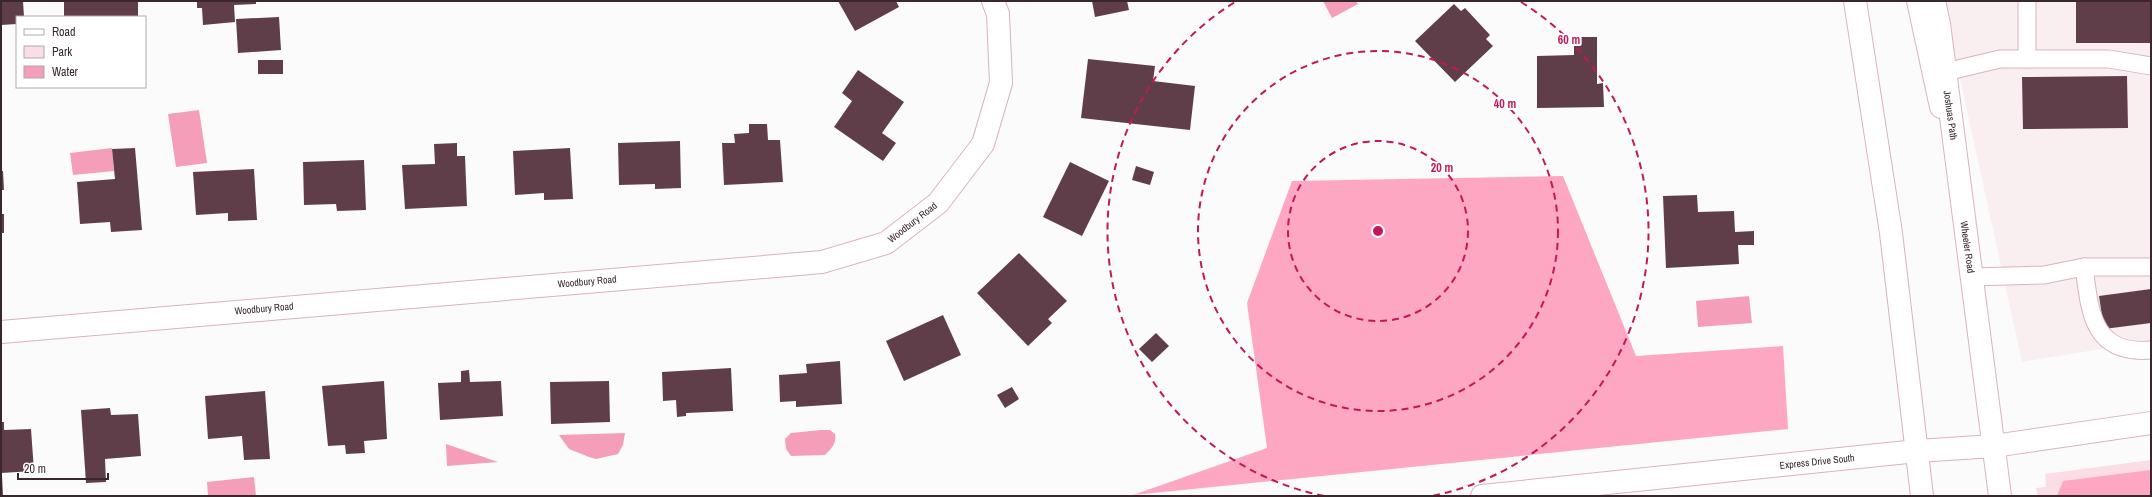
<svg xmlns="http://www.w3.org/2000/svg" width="2152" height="497" font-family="'Archivo Narrow',sans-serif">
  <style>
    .built { fill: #f9eff1 }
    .green { fill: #fadde5 }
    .forest { fill: #fda7c2 }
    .water { fill: #f49eb9 }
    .building { fill: #603e49 }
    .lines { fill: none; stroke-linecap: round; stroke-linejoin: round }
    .lane-casing { stroke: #dbb2be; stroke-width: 19 }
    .street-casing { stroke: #dbb2be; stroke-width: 24 }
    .secondary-casing { stroke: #dbb2be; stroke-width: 24 }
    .primary-casing { stroke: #dbb2be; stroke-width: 24 }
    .lane { stroke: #fff; stroke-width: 17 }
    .street { stroke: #fff; stroke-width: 22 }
    .secondary { stroke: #fff; stroke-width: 22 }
    .primary { stroke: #fff; stroke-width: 22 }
    .ring { fill: none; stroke: #c2185b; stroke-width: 2; stroke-dasharray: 7 5 }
    .labels { text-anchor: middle; stroke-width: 4; stroke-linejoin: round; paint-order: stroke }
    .street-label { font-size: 10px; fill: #38282d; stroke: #fff }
    .centre { fill: #c2185b; stroke: #fff; stroke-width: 2 }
    .ring-label { font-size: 12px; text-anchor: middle; font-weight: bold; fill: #c2185b; stroke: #fff; stroke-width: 4; stroke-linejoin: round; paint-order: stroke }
  </style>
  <rect width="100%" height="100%" fill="#fbfbfb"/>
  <path class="built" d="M1943,1h208v340l-129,21z"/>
  <path class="green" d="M2151,460v36h-113l-2,-8 10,-1 -1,-13z"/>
  <g class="forest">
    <path d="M1563,176l73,180 147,-10 5,83 -655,66 134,-47 -20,-145 45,-122z"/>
    <path d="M2151,470v26h-94l6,-15z"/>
  </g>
  <g class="water">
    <path d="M1323,1h33l2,3 -26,14z"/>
    <path d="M199,110l8,53 -31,4 -8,-53z"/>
    <path d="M112,148l2,23 -41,4 -3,-22z"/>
    <path d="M1749,296l3,27 -54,4 -2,-26z"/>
    <path d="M821,430h9l5,4c2,9 -4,15 -10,21l-34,1 -5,-7 -1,-10 6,-6z"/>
    <path d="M625,433l-2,12 -5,9 -22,5 -7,-2 -20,-8 -10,-14z"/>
    <path d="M446,444l52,18 -51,4z"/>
    <path d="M254,477l2,19h-48l-1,-14z"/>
  </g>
  <g class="building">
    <path d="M1,1h22l1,16h-7v7l-16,1z"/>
    <rect x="64" y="1" width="74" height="16"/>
    <path d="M197,1h59v3l-22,1 1,17 -32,3 -1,-17h-5z"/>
    <path d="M838,1h58l3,6 -44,24z"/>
    <path d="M1092,1h35l2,9 -34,7z"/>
    <rect x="2076" y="1" width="75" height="42"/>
    <path d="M1454,4l7,7 4,-3 25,27 -4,4 7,7 -38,36 -40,-41z"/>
    <path d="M279,17l2,33 -43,3 -2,-34z"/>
    <path d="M1574,37h23v47l6,-1 1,24 -67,1v-52l37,-1z"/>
    <path d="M1088,59l67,7 -2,15 42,5 -5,44 -109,-12z"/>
    <rect x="258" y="60" width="25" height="14"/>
    <path d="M858,70l46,32 -22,31 14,10 -13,18 -49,-34 18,-26 -10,-8z"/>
    <path d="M2127,76l1,52 -105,1 -1,-52z"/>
    <path d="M749,124h18l1,16h12l3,42 -59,3 -2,-42h13l-1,-9 15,-1z"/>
    <path d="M680,141l1,47 -26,1v-5l-36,1 -1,-42z"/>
    <path d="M457,143v13h8l2,50 -62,3 -3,-44 33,-1 -1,-20z"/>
    <path d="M135,148l7,82 -31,2 -1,-10 -30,2 -3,-42 38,-3 -3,-30z"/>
    <path d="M570,148l3,51 -29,1v-7l-29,2 -2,-44z"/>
    <path d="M364,160l2,50 -29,1 -1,-7 -32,1 -1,-43z"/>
    <path d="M1070,162l39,19 -27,55 -39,-19z"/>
    <path d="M1136,166l18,6 -4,13 -18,-5z"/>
    <path d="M254,169l3,51 -29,1v-8l-32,2 -3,-43z"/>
    <path d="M1,171h2l1,19h-3z"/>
    <path d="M1697,195l1,17 36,-1 1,21 19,-1v14h-16l1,19 -73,4 -3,-72z"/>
    <rect x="1" y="214" width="3" height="19"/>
    <path d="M1019,253l48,48 -19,18 4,4 -24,23 -51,-53z"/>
    <path d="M2151,289v34l-47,6 -5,-33z"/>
    <path d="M943,315l18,40 -57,26 -18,-40z"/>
    <path d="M1156,333l13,13 -17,16 -13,-13z"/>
    <path d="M840,361l2,43 -46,3v-6l-16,1 -1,-27 28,-2 -1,-9z"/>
    <path d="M731,368l2,43 -47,2v3l-9,1 -1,-17 -13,1 -1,-29z"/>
    <path d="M469,370l1,12 31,-1 2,35 -63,4 -2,-37 23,-1v-11z"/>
    <path d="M384,381l3,58 -23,2 1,12 -19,1 -1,-9 -17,1 -6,-60z"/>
    <path d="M609,381l1,41 -59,2 -1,-42z"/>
    <path d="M1012,387l7,12 -14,9 -8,-13z"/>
    <path d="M265,391l5,68 -26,1 -2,-24 -34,3 -3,-43z"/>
    <path d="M110,408l1,7 27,-1 3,42 -36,3 1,23 -20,1 -5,-73z"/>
    <path d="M1,422h3v8l27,-1 3,42 -33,2z"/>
    <path d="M1,476h1l1,20h-2z"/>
  </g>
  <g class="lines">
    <defs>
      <g id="lane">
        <path d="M2027,1v58"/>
        <path d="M1945,72l55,-13h109l42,7"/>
        <path d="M2084,267c6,45 8,88 67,83"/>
        <path d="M1973,277l71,-2 40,-8h67"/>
      </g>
      <path id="street" d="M1,332l821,-70 64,-19 52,-40 45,-59 18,-61 -3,-69 -5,-13"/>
      <g id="secondary">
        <path d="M1918,1l23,106"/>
        <path d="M1482,496l435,-45 77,-5 157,-23"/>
      </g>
      <g id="primary">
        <path d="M1855,1l36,232 31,263"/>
        <path d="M1934,1l5,23 61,472"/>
      </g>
    </defs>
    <use href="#lane" class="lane-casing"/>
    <use href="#street" class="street-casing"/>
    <use href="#secondary" class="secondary-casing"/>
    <use href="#primary" class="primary-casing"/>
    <use href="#lane" class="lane"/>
    <use href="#street" class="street"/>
    <use href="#secondary" class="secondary"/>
    <use href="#primary" class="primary"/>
  </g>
  <g class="ring">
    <circle cx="1378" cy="231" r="90"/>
    <circle cx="1378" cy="231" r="180"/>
    <path d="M1324 496A270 270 0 0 1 1235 2M1521 2A270 270 0 0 1 1432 496"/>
  </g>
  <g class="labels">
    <g class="street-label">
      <text transform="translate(1951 115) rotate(82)" y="4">Joshuas Path</text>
      <text transform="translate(912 222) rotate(-38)" y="4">Woodbury Road</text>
      <text transform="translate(1968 247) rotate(82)" y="4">Wheeler Road</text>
      <text transform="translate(587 281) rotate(-5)" y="4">Woodbury Road</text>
      <text transform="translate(264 308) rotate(-5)" y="4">Woodbury Road</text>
      <text transform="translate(1817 461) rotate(-6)" y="4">Express Drive South</text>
    </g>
  </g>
  <circle cx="1378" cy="231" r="6" class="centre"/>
  <g class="ring-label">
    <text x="1569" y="44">60 m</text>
    <text x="1505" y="108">40 m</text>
    <text x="1442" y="172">20 m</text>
  </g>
  <rect width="2152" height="497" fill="none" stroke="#38282d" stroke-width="4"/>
  <rect x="16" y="16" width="130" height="72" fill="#ffffff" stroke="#afa9ab"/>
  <rect x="24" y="29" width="20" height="6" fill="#ffffff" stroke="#afa9ab"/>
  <text x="52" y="36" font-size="12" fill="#38282d">Road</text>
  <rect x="24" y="46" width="20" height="12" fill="#fadde5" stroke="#afa9ab"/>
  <text x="52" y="56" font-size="12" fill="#38282d">Park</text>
  <rect x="24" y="66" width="20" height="12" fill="#f49eb9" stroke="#afa9ab"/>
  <text x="52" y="76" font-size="12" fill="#38282d">Water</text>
  <path d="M18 473v6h90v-6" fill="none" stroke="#38282d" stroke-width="2"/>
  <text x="24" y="473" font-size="12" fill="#38282d" stroke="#ffffff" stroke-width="3" paint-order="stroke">20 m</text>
</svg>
